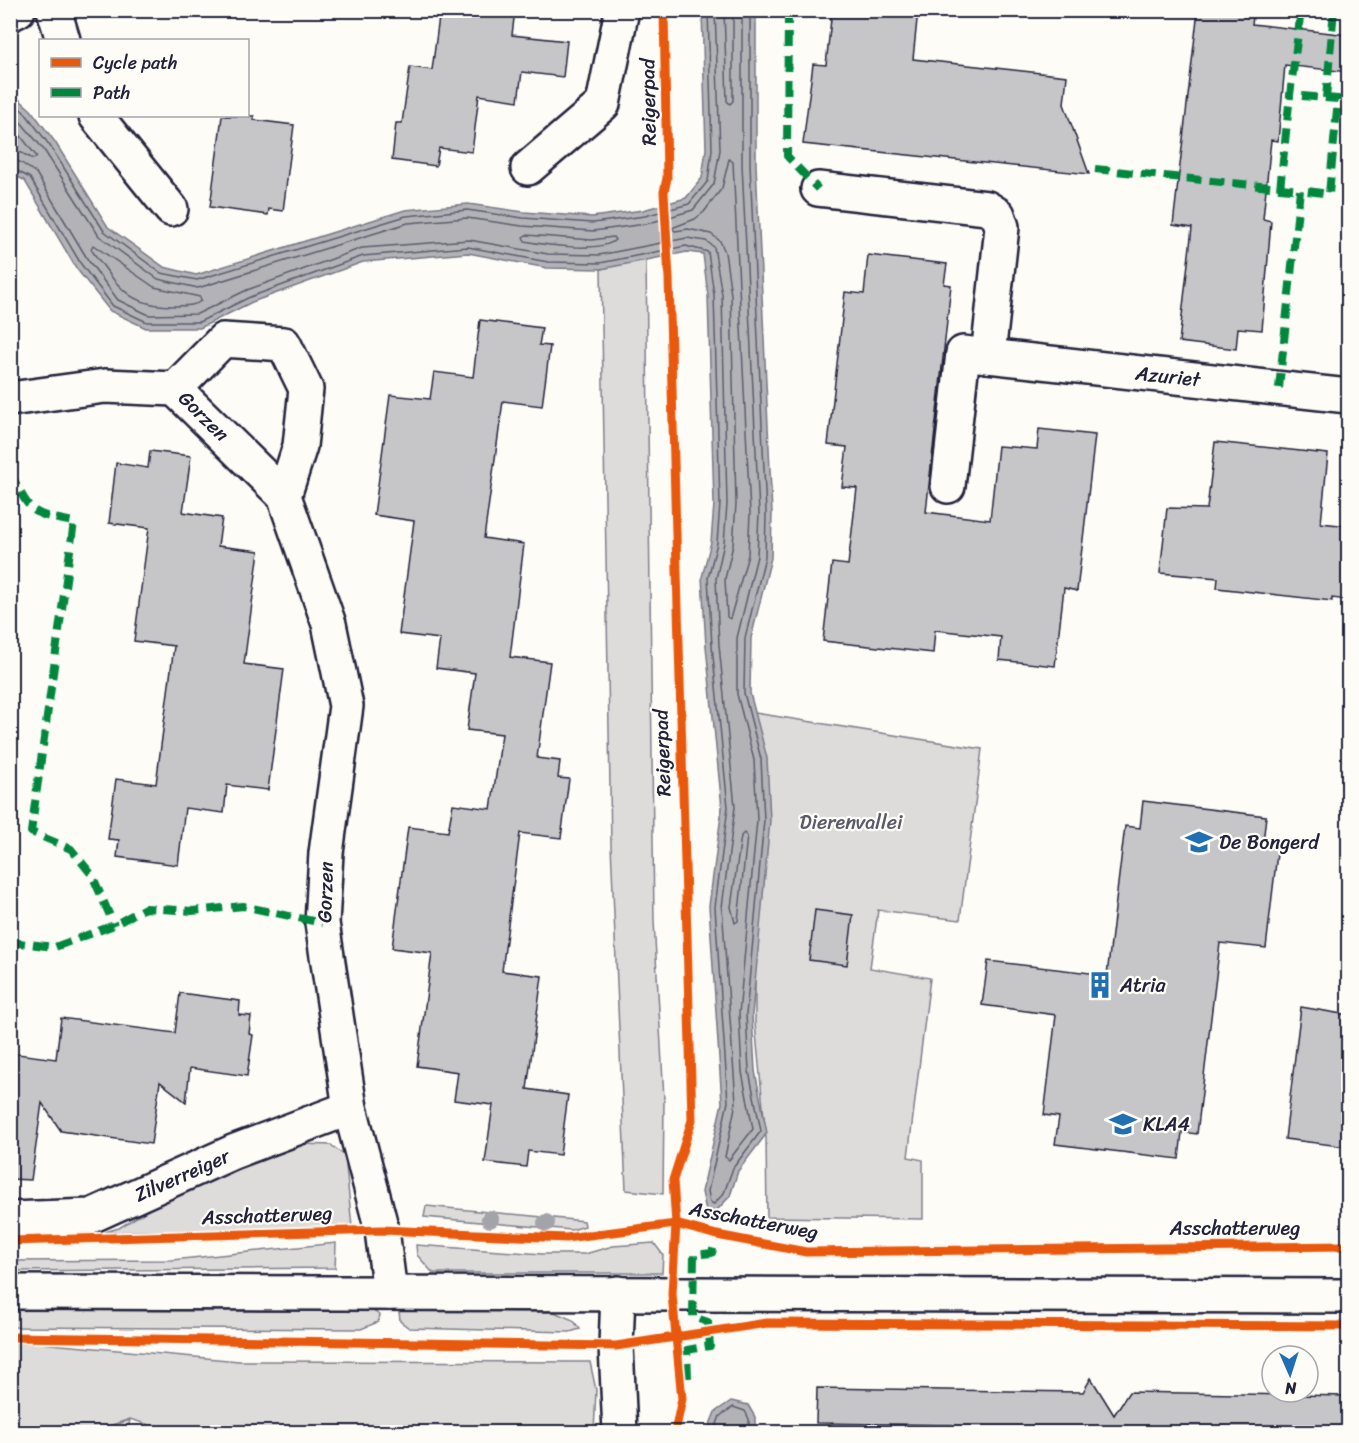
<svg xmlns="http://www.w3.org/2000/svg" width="1359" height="1443" font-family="Sriracha,sans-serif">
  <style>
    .green { fill: #dddcdb; stroke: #807f8b; stroke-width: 1.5 }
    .water { fill: #b2b2b7; stroke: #787885; stroke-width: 1.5 }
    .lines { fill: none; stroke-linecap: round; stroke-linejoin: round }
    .shore { stroke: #5c5c6d; stroke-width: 1.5 }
    .building { fill: #c6c6c8; stroke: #22223b; stroke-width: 1.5 }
    .minor-casing { stroke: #22223b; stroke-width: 38 }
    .tertiary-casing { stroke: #22223b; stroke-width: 38 }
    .minor { stroke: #fdfcf7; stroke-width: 33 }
    .tertiary { stroke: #fdfcf7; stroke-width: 33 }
    .quiet { stroke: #00873e; stroke-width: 8; stroke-dasharray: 15 8; stroke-linecap: butt }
    .cycleway-casing { stroke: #fdfcf7; stroke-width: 13 }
    .cycleway { stroke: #e8590c; stroke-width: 9 }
    .tree { fill: #a3a3aa }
    .labels { text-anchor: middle; stroke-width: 4.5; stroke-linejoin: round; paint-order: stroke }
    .street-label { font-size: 20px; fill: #22223b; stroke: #fdfcf7 }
    .park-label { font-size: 20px; fill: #5a5a6b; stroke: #fdfcf7 }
    .poi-label { font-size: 20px; fill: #22223b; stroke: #fdfcf7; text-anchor: start }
  </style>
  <rect width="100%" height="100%" fill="#fdfcf7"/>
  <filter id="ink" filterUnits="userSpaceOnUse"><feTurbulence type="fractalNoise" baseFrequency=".0167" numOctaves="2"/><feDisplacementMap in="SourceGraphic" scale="12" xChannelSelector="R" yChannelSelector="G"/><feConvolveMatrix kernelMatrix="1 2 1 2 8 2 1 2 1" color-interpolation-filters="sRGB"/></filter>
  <g filter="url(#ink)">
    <g class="green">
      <path d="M646,259l8,662 10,178 -1,95 -37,-4 -15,-345 -10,-576z"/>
      <path d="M755,713l227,36 -22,171 -82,-10 -8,58 60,10 -22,179 15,3v59l-156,-2 -1,-79 -11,-115z"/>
      <path d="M300,1144l31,1 14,11 7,71 -247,5 14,-4 83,-52z"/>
      <path d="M426,1206l158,15 1,5 -13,4 -148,-13z"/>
      <path d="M336,1243l-1,25 -324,3v-10l161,-1z"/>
      <path d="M654,1243l9,12 -1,18h-229l-16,-18 -1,-10 126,9h43l28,-8z"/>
      <path d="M11,1310l362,1 7,4 -2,7 -17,7 -350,-2z"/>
      <path d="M399,1310l155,2 19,8 7,9 -10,3 -161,-4 -9,-7z"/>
      <path d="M10,1343h29l200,18 351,1 6,28 -2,42h-422l-42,-13 -40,13h-79z"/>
      <path d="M130,1420l-3,12h-35z"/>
    </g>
    <g class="water">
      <path d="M702,11h54v154l16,348 -1,45 -20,80 -1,55 17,65 3,62 -18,195 3,56 12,62 -29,38 -8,25 -22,24 -6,-28 20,-89 -13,-197 13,-98 -16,-162 -4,-69 9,-35 3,-38 -6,-208 -5,-42 -16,-2 -86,17 -54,-1 -79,-15 -105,9 -111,40 -52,26h-54l-36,-17 -34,-43 -51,-87 -15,-9 1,-80 20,18 24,32 53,85 56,40 32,8 209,-65 63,-6 56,8 68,5 51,-7 43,-12 16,-20 4,-29z"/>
      <path d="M731,1401l17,4 7,12v15h-48l8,-20z"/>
    </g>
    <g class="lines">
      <g class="shore">
        <path d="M724,10l3,91 3,3 3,-3v-91"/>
        <path d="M10,99l16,15 24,32 54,85 57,42 36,7 209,-64 61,-6 56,8 70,5 52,-7 44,-12 19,-23 4,-31 -4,-140"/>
        <path d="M10,109l34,41 55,86 59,43 40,9 210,-65 59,-5 55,8 71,5 53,-7 47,-14 21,-26 6,-34 -5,-140"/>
        <path d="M10,122l27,35 -4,2 -13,-7 -10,-1"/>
        <path d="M729,159l4,3 17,351 -2,42 -18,64 -3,-2 -2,-38 8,-34 3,-41 -5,-209 -6,-43 -5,-11 -9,-7 -23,-5 -13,2 -3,-3 23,-9 9,-7 18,-24z"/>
        <path d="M10,160l10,2 16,11 52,87 30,40 31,15 48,-1 50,-24 115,-42 107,-8 79,14 51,1 88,-17 19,3 8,6 8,48 5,209 -3,39 -8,36 3,66 16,162 -13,100 14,195 -11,55 4,3 24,-31 -11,-57 -3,-58 18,-194 -3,-60 -17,-66v-56l20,-82 2,-43 -17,-348v-155"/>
        <path d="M10,167l20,11 51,86 32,42 34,16h52l51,-25 113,-41 105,-9 80,15 52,1 86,-17 22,6 6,43 6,209 -3,39 -9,35 4,68 16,161 -13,100 13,195 -20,89 2,11 4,2 10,-11 9,-25 28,-37 -12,-60 -3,-56 18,-195 -3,-61 -17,-66 1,-55 20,-81 1,-44 -16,-348v-155"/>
        <path d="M526,235l66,5 21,-3 2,3c-14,13 -71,5 -90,1l-2,-4z"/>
        <path d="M93,245l61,42 46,10 1,4c-8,6 -18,4 -27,5 -46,0 -54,-18 -79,-51l-4,-6z"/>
        <path d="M744,833l3,3 -9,85 -3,2 -4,-16 10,-71z"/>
        <path d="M714,1432l6,-16 13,-9 12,4 4,8v13"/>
      </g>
    </g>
    <g class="building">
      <path d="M440,10h75l-3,25 55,6 -4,36 -41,-5 -4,29 -39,-6 -7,57 -33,-4 -3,18 -44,-6 4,-37h6l8,-56 22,3z"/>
      <path d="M832,10h86l-5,49 154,17 -3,28 25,70 -286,-30 10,-80 13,1z"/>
      <path d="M1198,10h56l-2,14 96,11v37l-63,-7 -7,76 -7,-1 -8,79 8,2 -9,109 -24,-2 -2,21 -57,-7 13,-114 -19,-3z"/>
      <path d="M222,116h32v4l40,5 -11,86 -14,-2 -1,6 -58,-8z"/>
      <path d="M868,255l79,9 -3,20 7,1 -25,227 64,8 8,-74 39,3 2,-20 56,6 -18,156 -13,-3 -9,78 -56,-6 2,-23 -66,-7 -2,23 -110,-12 9,-78 16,2 9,-77 -15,-1 5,-40 -19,-2 17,-153 19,2z"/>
      <path d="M480,320l62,8 -3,17 11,1 -8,60 -39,-5 -19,137 40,6 -14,113 40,5 -13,96 23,3 -2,17 11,1 -8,59 -41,-5 -18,138 40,5 -15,113 41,6 -8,60 -32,-4 -2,16 -41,-5 8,-57 -39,-5 4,-28 -41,-6 15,-113 -40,-5 16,-121 40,5 5,-28 38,5 11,-75 -35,-4 8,-57 -39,-5 4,-29 -41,-5 15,-113 -40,-6 16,-120 40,4 4,-27 39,5z"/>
      <path d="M1215,442l113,12 -7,69 27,3v74l-16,-2v3l-115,-13 1,-10 -58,-5 7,-65 40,1z"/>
      <path d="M150,451l41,5 -8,56 39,6 -4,28 41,5 -15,113 40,5 -16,121 -41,-5 -3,28 -39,-5 -7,57 -61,-8 2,-17 -11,-1 8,-60 40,5 18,-138 -40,-5 15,-113 -40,-5 7,-60 32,5z"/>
      <path d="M1143,801l123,15 -3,27 15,2 -12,103 -46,-5 -23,191 -15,-2 -3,27 -124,-15 4,-27 -15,-2 12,-100 -74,-10 6,-44 119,14 18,-149 15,2z"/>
      <path d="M815,910l38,5 -6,50 -38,-5z"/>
      <path d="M180,993l60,8 -1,14 12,1 -2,18 4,1 -6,41 -57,-8 -4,34 -26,-20 -9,62 -90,-13 -19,-28 -11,77 -21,-1v-126l46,6 5,-41 114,15z"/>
      <path d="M1301,1007l47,8v132l-63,-8z"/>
      <path d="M1091,1378l23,37 15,-23 219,4v36h-396v-7l-136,-2 1,-35 266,4z"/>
    </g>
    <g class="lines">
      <defs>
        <g id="minor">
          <path d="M54,10l9,30"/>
          <path d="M10,14l8,-4"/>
          <path d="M96,116l75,93"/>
          <path d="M528,168l75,-64 19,-94"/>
          <path d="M818,189l169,19 11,7 4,12 -14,129 360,40"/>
          <path d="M10,399l95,-13 70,3"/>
          <path d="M948,486l15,-133 25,3"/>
          <path d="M284,496l-109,-107 48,-49 61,4 22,45 -6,57 -16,50 45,128 17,82 -20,147 -4,70 28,185 32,122 8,63"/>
          <path d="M10,1219l81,-3 142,-64 117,-44"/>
          <path d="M618,1293l-2,53 4,86"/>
        </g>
        <path id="tertiary" d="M10,1292l1338,4"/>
      </defs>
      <use href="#minor" class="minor-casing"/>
      <use href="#tertiary" class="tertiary-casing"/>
      <use href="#minor" class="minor"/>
      <use href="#tertiary" class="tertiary"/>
      <g class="quiet">
        <path d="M788,10l-1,146 31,33"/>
        <path d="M1326,98l8,-88"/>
        <path d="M1095,169l205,21"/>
        <path d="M1280,189l10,-94"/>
        <path d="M1279,388l21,-198 29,4 9,-95 -48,-4 11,-85"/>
        <path d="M10,472c21,41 19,42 64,50l-43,310 40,17 21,26 22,50"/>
        <path d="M10,942l45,5 59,-22 31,-17 47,3 51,-5 79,17"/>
        <path d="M688,1378l-1,-28 23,-4 -2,-24 -15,-5 1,-62 18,-2 5,-18"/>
      </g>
      <defs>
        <g id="cycleway">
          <path d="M664,10l3,168 -3,14 5,86 23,842 -19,60 3,44 -4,70 10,105 -7,33"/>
          <path d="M10,1241l372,-11 184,8 110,-14 41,11 89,17 542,-6"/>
          <path d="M10,1337l606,9 151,-23 581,3"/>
        </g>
      </defs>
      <use href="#cycleway" class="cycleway-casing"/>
      <use href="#cycleway" class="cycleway"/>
    </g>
    <g class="tree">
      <circle cx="490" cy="1219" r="9"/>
      <circle cx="546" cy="1223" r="9"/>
    </g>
  </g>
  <defs>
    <symbol id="school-bare" viewBox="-9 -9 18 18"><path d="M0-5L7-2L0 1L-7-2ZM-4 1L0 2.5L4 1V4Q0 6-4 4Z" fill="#1f6fb2" stroke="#fdfcf7" stroke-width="2.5" paint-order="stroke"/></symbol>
    <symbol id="building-bare" viewBox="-9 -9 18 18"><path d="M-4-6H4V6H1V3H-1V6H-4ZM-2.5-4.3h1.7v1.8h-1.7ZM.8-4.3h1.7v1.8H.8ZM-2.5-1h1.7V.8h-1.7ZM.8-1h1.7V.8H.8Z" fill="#1f6fb2" stroke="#fdfcf7" stroke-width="2.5" paint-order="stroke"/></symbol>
  </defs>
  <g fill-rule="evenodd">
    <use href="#school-bare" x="1180" y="823" width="38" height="38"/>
    <use href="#building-bare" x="1081" y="966" width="38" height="38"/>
    <use href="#school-bare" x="1104" y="1105" width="38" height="38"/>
  </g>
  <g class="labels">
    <g class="street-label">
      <text transform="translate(648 102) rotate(-91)" y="7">Reigerpad</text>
      <text transform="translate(1168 376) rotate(6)" y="7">Azuriet</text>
      <text transform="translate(204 416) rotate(45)" y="7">Gorzen</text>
      <text transform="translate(662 753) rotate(-92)" y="7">Reigerpad</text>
      <text transform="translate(325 892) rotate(-88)" y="7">Gorzen</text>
      <text transform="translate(182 1175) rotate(-24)" y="7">Zilverreiger</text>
      <text transform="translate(267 1215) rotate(-2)" y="7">Asschatterweg</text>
      <text transform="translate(754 1220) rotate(11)" y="7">Asschatterweg</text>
      <text x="1235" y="1235">Asschatterweg</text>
    </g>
    <g class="park-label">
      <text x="851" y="829">Dierenvallei</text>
    </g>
    <g class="poi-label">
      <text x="1219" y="849">De Bongerd</text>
      <text x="1120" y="992">Atria</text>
      <text x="1143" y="1131">KLA4</text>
    </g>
  </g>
  <rect width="1359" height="1443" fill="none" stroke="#fdfcf7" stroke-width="36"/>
  <rect x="18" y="18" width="1323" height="1407" fill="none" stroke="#22223b" stroke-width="2" filter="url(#ink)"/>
  <rect x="39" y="39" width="210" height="78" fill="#fdfcf7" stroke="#a5a5ac" stroke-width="1.5"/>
  <rect x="51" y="58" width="30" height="9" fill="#e8590c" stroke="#a5a5ac" stroke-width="1.5"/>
  <text x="93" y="69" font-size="18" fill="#22223b">Cycle path</text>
  <rect x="51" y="88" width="30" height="9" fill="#00873e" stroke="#a5a5ac" stroke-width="1.5"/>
  <text x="93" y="99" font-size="18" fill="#22223b">Path</text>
  <g transform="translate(1290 1374) rotate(177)"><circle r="28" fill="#fdfcf7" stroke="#a5a5ac" stroke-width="1.5"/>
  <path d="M0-4.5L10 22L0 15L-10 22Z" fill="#1f6fb2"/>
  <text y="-9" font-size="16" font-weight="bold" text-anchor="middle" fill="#22223b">N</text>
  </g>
</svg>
